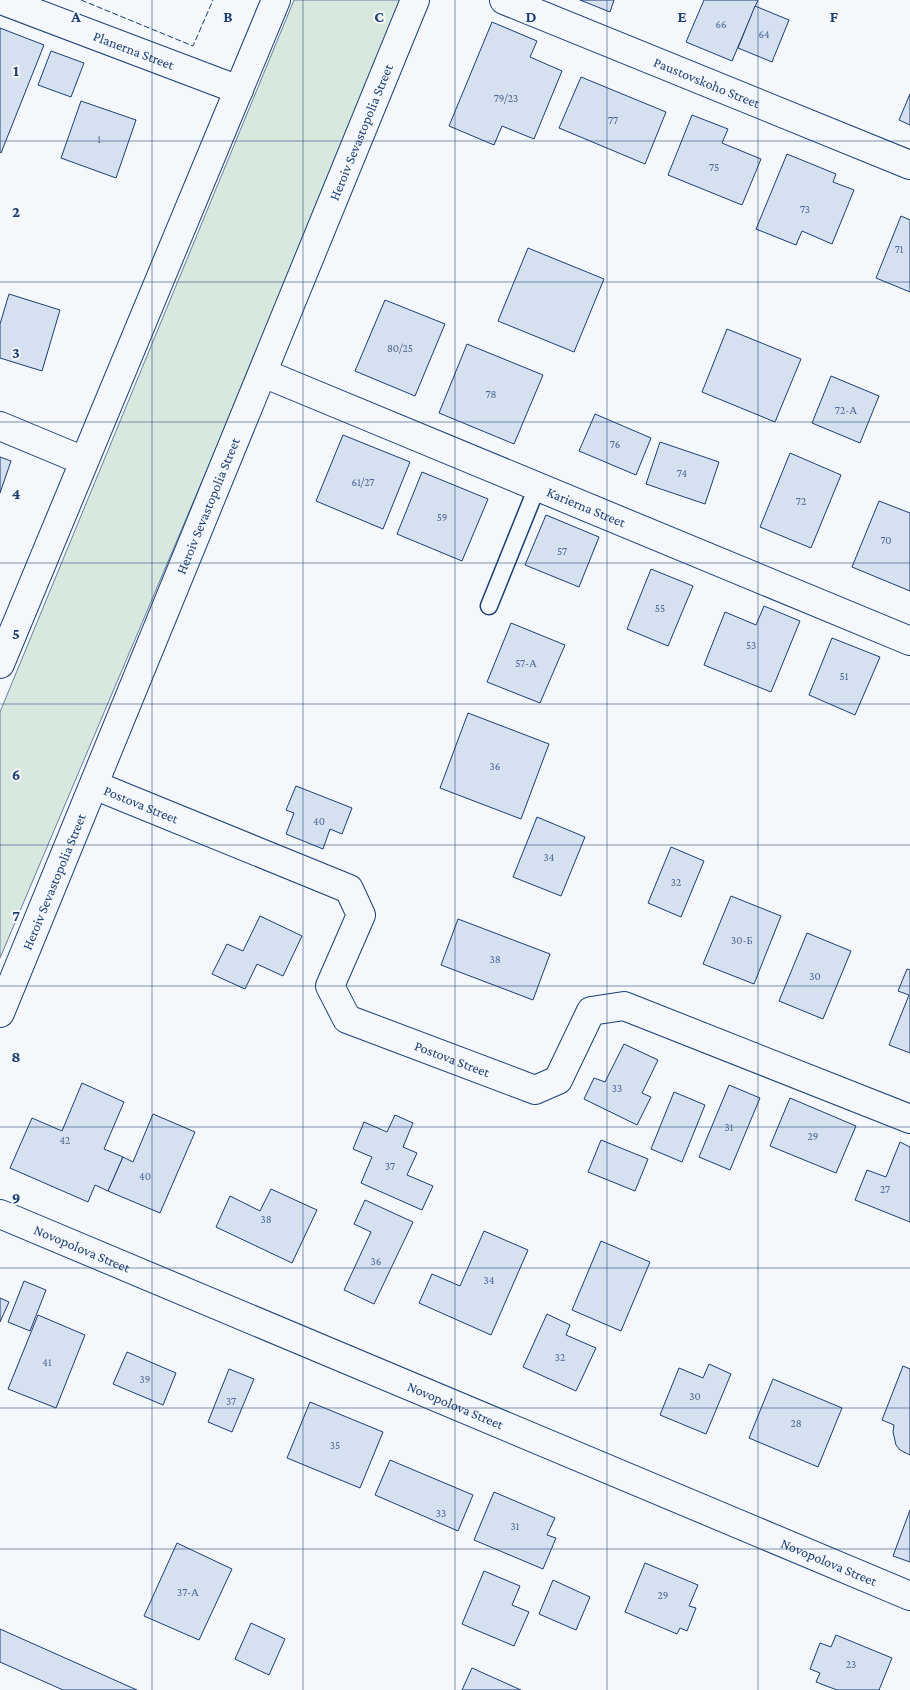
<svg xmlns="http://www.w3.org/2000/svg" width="910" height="1690" font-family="'Crimson Pro',serif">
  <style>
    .green { fill: #d7e8df; stroke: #687fa3 }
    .building { fill: #d5e0f0; stroke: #1d3f73 }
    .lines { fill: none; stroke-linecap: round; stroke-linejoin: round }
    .service-casing { stroke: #1d3f73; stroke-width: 19 }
    .minor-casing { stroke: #1d3f73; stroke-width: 30 }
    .service { stroke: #f4f7fb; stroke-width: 16 }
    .minor { stroke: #f4f7fb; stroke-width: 28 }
    .fence { stroke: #1d3f73; stroke-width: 1; stroke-dasharray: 6 2.5; stroke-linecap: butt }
    .grid { fill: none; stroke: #1d3f73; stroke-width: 1; stroke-opacity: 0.55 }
    .labels { text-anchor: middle; stroke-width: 4; stroke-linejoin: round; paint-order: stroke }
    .number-label { font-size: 11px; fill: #4b6792 }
    .street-label { font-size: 14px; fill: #1d3f73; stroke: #f4f7fb }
    .grid-label { font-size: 16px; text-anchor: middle; font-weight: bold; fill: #1d3f73; stroke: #f4f7fb; stroke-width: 4; stroke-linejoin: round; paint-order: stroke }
  </style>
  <rect width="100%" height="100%" fill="#f4f7fb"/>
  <path class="green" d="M294,0h112l-406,958v-246z"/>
  <g class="building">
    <path d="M580,0h34l-4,12z"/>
    <path d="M704,0h54l-26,61 -46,-19z"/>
    <path d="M755,6l34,14 -17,42 -34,-14z"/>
    <path d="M492,22l45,19 -7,16 32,14 -28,68 -32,-13 -8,19 -45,-19z"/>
    <path d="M0,28l44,17 -43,108 -1,-1z"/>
    <path d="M51,51l33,12 -13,34 -33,-12z"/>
    <path d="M581,77l85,35 -21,52 -86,-36z"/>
    <path d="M910,94v31l-11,-5z"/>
    <path d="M81,101l55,19 -20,58 -55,-20z"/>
    <path d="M692,115l36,14 -6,14 39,16 -19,46 -74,-30z"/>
    <path d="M787,154l49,20 -3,8 21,8 -22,54 -30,-13 -6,14 -40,-16z"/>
    <path d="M901,216l9,4v72l-34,-14z"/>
    <path d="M528,248l76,31 -30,73 -76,-31z"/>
    <path d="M9,294l51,16 -18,61 -42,-13v-34z"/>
    <path d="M385,300l60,24 -30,72 -60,-25z"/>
    <path d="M727,329l74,30 -26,63 -73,-30z"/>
    <path d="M467,344l76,31 -29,69 -75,-31z"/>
    <path d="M831,376l48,20 -19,47 -48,-20z"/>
    <path d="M595,414l56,24 -15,37 -57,-24z"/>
    <path d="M343,435l67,27 -27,67 -67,-28z"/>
    <path d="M660,442l59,20 -14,42 -59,-20z"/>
    <path d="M790,453l51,22 -30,73 -51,-21z"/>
    <path d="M0,457l11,4 -11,32z"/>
    <path d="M422,472l66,27 -26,62 -65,-27z"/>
    <path d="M879,501l31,12v78l-58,-24z"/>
    <path d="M546,515l53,22 -20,50 -54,-22z"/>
    <path d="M651,569l42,17 -25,60 -41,-17z"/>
    <path d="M764,606l36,15 -29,71 -67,-27 21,-53 31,13z"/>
    <path d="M511,623l54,22 -25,58 -53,-21z"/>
    <path d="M832,638l48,19 -25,58 -46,-20z"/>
    <path d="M468,713l81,31 -28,75 -81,-31z"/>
    <path d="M296,786l56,22 -10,26 -12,-5 -7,20 -37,-15 8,-21 -8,-3z"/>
    <path d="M537,817l48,20 -24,59 -48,-19z"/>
    <path d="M671,847l33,14 -23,56 -33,-14z"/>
    <path d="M731,896l50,20 -27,68 -51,-20z"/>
    <path d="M260,916l42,20 -19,40 -26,-12 -12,25 -33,-15 15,-30 16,7z"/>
    <path d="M458,919l92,35 -17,46 -92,-35z"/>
    <path d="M807,933l44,18 -28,68 -44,-18z"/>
    <path d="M907,969l3,1v83l-21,-8 20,-50 -11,-4z"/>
    <path d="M624,1044l34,16 -16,33 9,4 -14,28 -53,-26 10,-21 11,4z"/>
    <path d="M82,1083l42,19 -20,47 19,8 -15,34 -13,-6 -7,17 -78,-34 22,-50 30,13z"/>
    <path d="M729,1085l31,13 -30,72 -31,-13z"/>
    <path d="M674,1092l31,13 -23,57 -31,-13z"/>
    <path d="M790,1098l66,28 -20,47 -66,-27z"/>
    <path d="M153,1114l42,18 -35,81 -52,-22 15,-34 10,5z"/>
    <path d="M395,1115l18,8 -10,24 14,6 -10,22 26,11 -11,24 -61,-27 11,-26 -19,-8 11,-27 23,10z"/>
    <path d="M601,1140l47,19 -13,32 -47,-19z"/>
    <path d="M900,1142l10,5v75l-55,-22 12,-30 19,7z"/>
    <path d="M271,1189l46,21 -25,53 -76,-36 14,-31 30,15z"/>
    <path d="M365,1200l48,22 -39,82 -30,-14 27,-58 -17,-8z"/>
    <path d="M484,1231l44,19 -37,85 -72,-32 13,-29 28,12z"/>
    <path d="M601,1241l49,21 -29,69 -49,-21z"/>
    <path d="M24,1281l22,9 -16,41 -22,-9z"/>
    <path d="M0,1298l9,4 -9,20z"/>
    <path d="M547,1314l23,11 -4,10 30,13 -20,43 -53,-24z"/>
    <path d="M38,1315l47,20 -29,73 -48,-19z"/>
    <path d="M127,1352l49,21 -13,32 -50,-21z"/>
    <path d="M709,1364l22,10 -25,60 -46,-19 19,-47 24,10z"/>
    <path d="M903,1366l7,3v86l-10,-5 -4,-5 -3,-13 1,-7 -12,-5z"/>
    <path d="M229,1369l25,10 -22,53 -24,-10z"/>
    <path d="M773,1379l69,29 -24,59 -69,-29z"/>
    <path d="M310,1402l73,30 -23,56 -73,-30z"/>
    <path d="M390,1460l83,35 -15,36 -83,-36z"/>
    <path d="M494,1492l61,26 -8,17 9,3 -13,31 -69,-29z"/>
    <path d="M910,1510v52l-17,-6z"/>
    <path d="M177,1543l55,26 -33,71 -55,-24z"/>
    <path d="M645,1563l53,22 -9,21 7,2 -9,23 -7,-3 -3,6 -52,-22z"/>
    <path d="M484,1571l36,15 -8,19 17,7 -15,34 -52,-22z"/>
    <path d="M553,1580l37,17 -14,33 -37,-16z"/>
    <path d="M251,1623l34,16 -16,36 -34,-16z"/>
    <path d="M0,1629l137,61h-74l-63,-28z"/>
    <path d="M836,1635l56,23 -13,32h-42l-21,-8 4,-9 -10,-4 10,-26 11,4z"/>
    <path d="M472,1668l49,22h-59z"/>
  </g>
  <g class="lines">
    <defs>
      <path id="service" d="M489,606l48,-119"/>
      <g id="minor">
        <path id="s1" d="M1,0l238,90"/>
        <path id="s2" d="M504,0l406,165"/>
        <path id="s3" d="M263,373l647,268"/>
        <path d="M0,426l84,35"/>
        <path d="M0,664l276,-664"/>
        <path id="s4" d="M94,785l255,104 12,26 -31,71 17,33 188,71 23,-10 33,-69 33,-5 286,113"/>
        <path id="s5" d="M0,1013l415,-1013"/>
        <path id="s6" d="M0,1214l910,382"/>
      </g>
    </defs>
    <use href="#service" class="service-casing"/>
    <use href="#minor" class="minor-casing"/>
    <use href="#service" class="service"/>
    <use href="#minor" class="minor"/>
    <path class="fence" d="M81,0l112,46 20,-46"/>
  </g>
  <path class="grid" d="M152,0v1690M303,0v1690M455,0v1690M607,0v1690M758,0v1690M0,141h910M0,282h910M0,422h910M0,563h910M0,704h910M0,845h910M0,986h910M0,1127h910M0,1268h910M0,1408h910M0,1549h910"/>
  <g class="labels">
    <g class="number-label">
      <text x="721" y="28">66</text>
      <text x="764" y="38">64</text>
      <text x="506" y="102">79/23</text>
      <text x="613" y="124">77</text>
      <text x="99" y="143">1</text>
      <text x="714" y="171">75</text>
      <text x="805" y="213">73</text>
      <text x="899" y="253">71</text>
      <text x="400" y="352">80/25</text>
      <text x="491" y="398">78</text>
      <text x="846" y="414">72-А</text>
      <text x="615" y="448">76</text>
      <text x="682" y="477">74</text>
      <text x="363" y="486">61/27</text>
      <text x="801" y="505">72</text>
      <text x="442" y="521">59</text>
      <text x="886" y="544">70</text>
      <text x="562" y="555">57</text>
      <text x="660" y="612">55</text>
      <text x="751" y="649">53</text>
      <text x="526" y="667">57-А</text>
      <text x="844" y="680">51</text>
      <text x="495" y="770">36</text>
      <text x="319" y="825">40</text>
      <text x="549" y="861">34</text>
      <text x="676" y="886">32</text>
      <text x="742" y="944">30-Б</text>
      <text x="495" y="963">38</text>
      <text x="815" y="980">30</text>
      <text x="617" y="1092">33</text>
      <text x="729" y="1131">31</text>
      <text x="813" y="1140">29</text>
      <text x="65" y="1144">42</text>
      <text x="390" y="1170">37</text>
      <text x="145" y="1180">40</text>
      <text x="885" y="1193">27</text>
      <text x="266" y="1223">38</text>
      <text x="376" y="1265">36</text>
      <text x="489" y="1284">34</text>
      <text x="560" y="1361">32</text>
      <text x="47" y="1366">41</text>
      <text x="145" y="1383">39</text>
      <text x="695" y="1400">30</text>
      <text x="231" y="1405">37</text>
      <text x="796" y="1427">28</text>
      <text x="335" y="1449">35</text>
      <text x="441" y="1517">33</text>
      <text x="515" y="1530">31</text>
      <text x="188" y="1596">37-А</text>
      <text x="663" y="1599">29</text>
      <text x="851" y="1668">23</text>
    </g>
    <g class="street-label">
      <text dy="5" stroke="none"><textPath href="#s1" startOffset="142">Planerna Street</textPath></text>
      <text dy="5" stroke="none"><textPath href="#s2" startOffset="219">Paustovskoho Street</textPath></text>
      <text dy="5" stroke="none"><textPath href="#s5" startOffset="952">Heroiv Sevastopolia Street</textPath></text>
      <text dy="5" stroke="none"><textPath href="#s5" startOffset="548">Heroiv Sevastopolia Street</textPath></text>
      <text dy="5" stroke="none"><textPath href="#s3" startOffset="350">Karierna Street</textPath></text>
      <text dy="5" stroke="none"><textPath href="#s4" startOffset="51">Postova Street</textPath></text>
      <text dy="5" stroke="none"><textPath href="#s5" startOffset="142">Heroiv Sevastopolia Street</textPath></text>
      <text dy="5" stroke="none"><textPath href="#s4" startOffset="531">Postova Street</textPath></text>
      <text dy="5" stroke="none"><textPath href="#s6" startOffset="89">Novopolova Street</textPath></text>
      <text dy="5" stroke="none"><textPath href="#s6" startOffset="494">Novopolova Street</textPath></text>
      <text dy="5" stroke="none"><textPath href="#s6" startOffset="899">Novopolova Street</textPath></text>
    </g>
  </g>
  <g class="grid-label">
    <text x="76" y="22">A</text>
    <text x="228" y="22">B</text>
    <text x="379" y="22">C</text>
    <text x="531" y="22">D</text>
    <text x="682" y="22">E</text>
    <text x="834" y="22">F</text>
    <text x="16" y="76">1</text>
    <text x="16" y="217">2</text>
    <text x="16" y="358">3</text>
    <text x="16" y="499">4</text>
    <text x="16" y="639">5</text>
    <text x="16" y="780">6</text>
    <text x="16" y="921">7</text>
    <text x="16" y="1062">8</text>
    <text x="16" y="1203">9</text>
  </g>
</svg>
